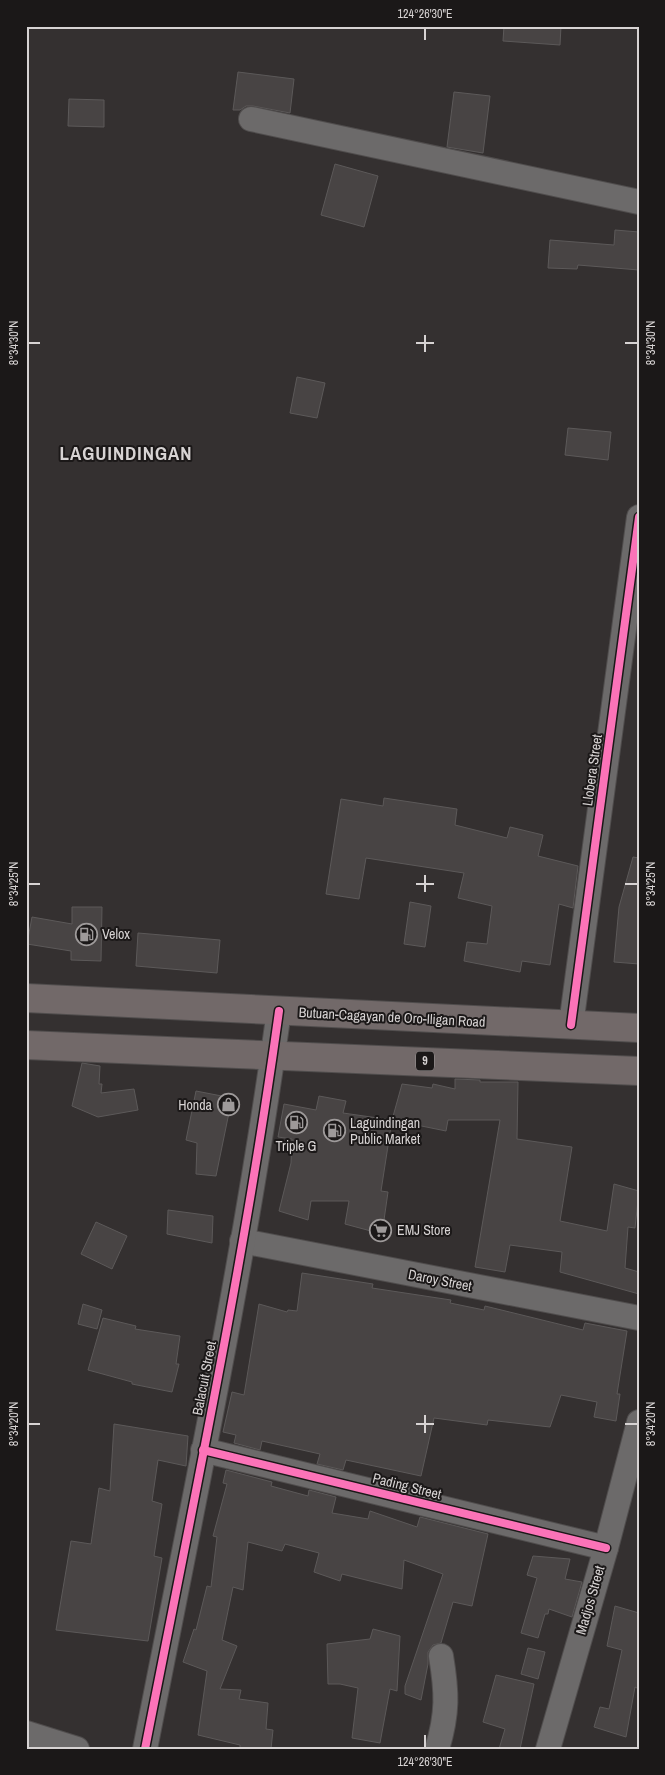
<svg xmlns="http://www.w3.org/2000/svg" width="665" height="1775" font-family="'Archivo Narrow',sans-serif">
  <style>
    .building { fill: #484444; stroke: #5c5959 }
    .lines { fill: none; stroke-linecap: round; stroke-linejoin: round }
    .minor-casing { stroke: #504d4d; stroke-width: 26 }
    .highway-casing { stroke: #504d4d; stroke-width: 30 }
    .minor { stroke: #6c6a6a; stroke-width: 24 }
    .highway { stroke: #726969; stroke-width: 28 }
    .cycleway-casing { stroke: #1b1818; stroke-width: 11 }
    .cycleway { stroke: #fb73b8; stroke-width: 8 }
    .ticks { fill: none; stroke: #d7d3d3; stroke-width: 2 }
    .labels { text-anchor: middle; stroke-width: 4; stroke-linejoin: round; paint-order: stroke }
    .shield { fill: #1b1818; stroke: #9f9b9b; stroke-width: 1 }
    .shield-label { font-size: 12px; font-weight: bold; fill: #d7d3d3 }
    .street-label { font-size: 14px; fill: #d7d3d3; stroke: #1b1818 }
    .poi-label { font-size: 14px; fill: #d7d3d3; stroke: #1b1818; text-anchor: start }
    .district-label { font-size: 19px; font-weight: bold; letter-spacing: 1px; fill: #d7d3d3; stroke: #1b1818 }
    .neatline { fill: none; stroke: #d7d3d3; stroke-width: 2 }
    .ticks-label { font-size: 12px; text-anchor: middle; fill: #d7d3d3 }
  </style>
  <rect width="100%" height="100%" fill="#343030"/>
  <g class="building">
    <path d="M504,26h57l-1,19 -57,-4z"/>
    <path d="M238,72l56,7 -4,34 -37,-7h-7l-6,4h-7z"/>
    <path d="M454,92l36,4 -7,57 -36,-6z"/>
    <path d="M69,99l35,1v27l-36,-1z"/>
    <path d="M335,164l43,12 -14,51 -43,-12z"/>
    <path d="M615,230l24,2v38l-61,-5 -1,4 -29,-1 2,-28 64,5z"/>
    <path d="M297,377l28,6 -8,35 -27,-5z"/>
    <path d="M568,428l43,4 -3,28 -43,-5z"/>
    <path d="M384,798l73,11 -2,16 52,13 3,-11 33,8 -5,21 40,10 -5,42 -14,-4 -9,61 -28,-4 -2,11 -56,-11 3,-19 20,2 5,-38 -34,-8 6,-25 -98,-15 -7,41 -33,-5 15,-95 42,7z"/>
    <path d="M633,857l6,1v106l-25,-2 5,-55z"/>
    <path d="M410,902l21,4 -6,41 -21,-3z"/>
    <path d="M72,907h30l-1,54 -30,-1v-9l-44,-7 5,-27 40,7z"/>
    <path d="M138,933l82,7 -3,33 -81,-7z"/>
    <path d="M82,1063l18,3 -1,18h3l-1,9 33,-4 4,21 -40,7 -26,-11z"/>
    <path d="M455,1079l25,1v2h38l-1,57 55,8 -12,74 47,10 7,-47 25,7 -4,37 -7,-1 -3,41 14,4v22l-79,-22 2,-20 -52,-7 -5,27 -30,-5 25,-147h-52l-2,11 -54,-11 10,-36 30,4 1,-4 22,5z"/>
    <path d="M196,1091l36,7 -16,78 -20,-2 1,-31 -11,-3z"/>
    <path d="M319,1096l27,5 -3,12 49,7 -11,71 7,1 -6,42 -37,-10 4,-23h-38l-3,19 -29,-9 12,-48 1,-24 -14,-2 6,-33 32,6z"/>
    <path d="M168,1210l45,6 -1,27 -45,-9z"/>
    <path d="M96,1222l31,14 -15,33 -31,-15z"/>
    <path d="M302,1273l71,11 -1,4 79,12 -1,3 34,7 1,-4 98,24 2,-7 42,8 -10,63h3l-4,27 -22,-4 3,-15 -36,-7 -11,32 -62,-7 -1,5 -53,-7 -13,58 -75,-16 -3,10 -26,-6 3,-10 -58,-13 -2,9 -26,-7 2,-8 -13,-3 9,-40 12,3 15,-91 28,8 1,-2 9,1z"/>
    <path d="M83,1304l19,6 -5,19 -19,-5z"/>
    <path d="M103,1318l33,8 -1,3 45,7 -4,28h3l-7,28 -40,-8v-2l-44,-12z"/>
    <path d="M114,1424l74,12 -2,30 -28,-6 -6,41 10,3 -8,52 8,2 -14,83 -92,-11 15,-89 20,3 8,-56 11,3z"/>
    <path d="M226,1470l46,12 -1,4 37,10 1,-6 27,7 -4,16 36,6 2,-8 47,16 3,-10 68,17 -16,72 -19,-4 -12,41 -8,2 -5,7v12l-7,36 -16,-6v-8l38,-112 -39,-14 -2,29 -60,-15 -2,7 -26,-9 5,-19 -34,-9 -3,7 -34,-9 -5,48 -10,-3 -11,53 15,6 -17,43 21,1 -2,9 29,4 -2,26 7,1 -2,19h-31v-4l-42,-10 9,-64 -24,-9 11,-33 2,1 11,-44 4,1 6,-50 -4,-1 14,-52 -4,-1z"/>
    <path d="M533,1556l37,3 -5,20 17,3 -10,35 -23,-8 -1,5h-3l-7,24 -17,-5 16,-55 -10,-3z"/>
    <path d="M615,1606l24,7v76l-4,-2 -9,50 -32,-10 6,-20 9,2 13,-59 -15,-4z"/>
    <path d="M373,1629l27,7 -3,55 -7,-2 -10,54 -28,-5 6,-50 -18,-4h-12l-1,-40 43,-5z"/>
    <path d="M528,1648l17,4 -7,27 -17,-5z"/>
    <path d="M496,1675l38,9 -14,65h-21l6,-20 -22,-7z"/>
  </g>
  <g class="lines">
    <defs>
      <g id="minor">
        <path d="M251,119l388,83"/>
        <path d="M571,1025l68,-508"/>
        <path d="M242,1241l397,77"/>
        <path d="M203,1450l403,98"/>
        <path d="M26,1733l51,16"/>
        <path d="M145,1749c48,-245 100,-490 134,-738"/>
        <path d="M437,1749c11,-36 10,-57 4,-93"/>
        <path d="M548,1749l58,-201 33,-126"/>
      </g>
      <g id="highway">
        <path d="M26,998l613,30"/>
        <path d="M26,1045l613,26"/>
      </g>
    </defs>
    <use href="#minor" class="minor-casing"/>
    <use href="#highway" class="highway-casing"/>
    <use href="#minor" class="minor"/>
    <use href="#highway" class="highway"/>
    <defs>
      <g id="cycleway">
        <path d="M571,1025l68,-508"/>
        <path d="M203,1450l403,98"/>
        <path d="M145,1749c48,-245 100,-490 134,-738"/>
      </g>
    </defs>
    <use href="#cycleway" class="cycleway-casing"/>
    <use href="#cycleway" class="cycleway"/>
  </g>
  <path class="ticks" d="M425,28v12M425,335v17M28,343h12M416,343h18M625,343h13M425,875v17M28,884h12M416,884h18M625,884h13M425,1415v18M28,1424h12M416,1424h18M625,1424h13M425,1735v13"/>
  <defs>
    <symbol id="fuel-ring" viewBox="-11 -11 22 22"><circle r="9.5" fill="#1b1818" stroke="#9e9a9a" stroke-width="1.5"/><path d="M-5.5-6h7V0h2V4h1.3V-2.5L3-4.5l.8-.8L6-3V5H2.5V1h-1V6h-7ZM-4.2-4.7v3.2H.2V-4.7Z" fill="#9e9a9a"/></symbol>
    <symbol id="shop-ring" viewBox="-11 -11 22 22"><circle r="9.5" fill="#1b1818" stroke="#9e9a9a" stroke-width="1.5"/><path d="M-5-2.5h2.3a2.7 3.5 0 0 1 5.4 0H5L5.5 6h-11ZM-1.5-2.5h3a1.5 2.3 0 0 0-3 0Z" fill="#9e9a9a"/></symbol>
    <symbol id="supermarket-ring" viewBox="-11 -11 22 22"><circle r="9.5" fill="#1b1818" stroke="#9e9a9a" stroke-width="1.5"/><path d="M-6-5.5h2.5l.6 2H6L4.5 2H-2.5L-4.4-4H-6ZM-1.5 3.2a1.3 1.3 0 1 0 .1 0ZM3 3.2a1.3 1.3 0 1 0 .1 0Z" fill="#9e9a9a"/></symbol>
  </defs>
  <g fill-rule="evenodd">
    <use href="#fuel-ring" x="74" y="922" width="25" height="25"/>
    <use href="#shop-ring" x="216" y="1092" width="25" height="25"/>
    <use href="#fuel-ring" x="284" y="1110" width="25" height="25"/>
    <use href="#fuel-ring" x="322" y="1118" width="25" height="25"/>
    <use href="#supermarket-ring" x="368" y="1218" width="25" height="25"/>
  </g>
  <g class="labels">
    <rect class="shield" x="416" y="1051.5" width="18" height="19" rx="4"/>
    <g class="shield-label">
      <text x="425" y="1065">9</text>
    </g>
    <g class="street-label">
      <text transform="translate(592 770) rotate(-82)" y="5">Llobera Street</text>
      <text transform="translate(392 1017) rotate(3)" y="5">Butuan-Cagayan de Oro-Iligan Road</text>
      <text transform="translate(440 1280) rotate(11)" y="5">Daroy Street</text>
      <text transform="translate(204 1378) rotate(-79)" y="5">Balacuit Street</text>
      <text transform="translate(407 1486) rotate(14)" y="5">Pading Street</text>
      <text transform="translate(590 1600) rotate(-74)" y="5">Madjos Street</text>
    </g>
    <g class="poi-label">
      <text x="102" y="939">Velox</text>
      <text x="212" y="1110" text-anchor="end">Honda</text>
      <text x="350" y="1128">Laguindingan<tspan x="350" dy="16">Public Market</tspan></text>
      <text x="296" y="1151" text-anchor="middle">Triple G</text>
      <text x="397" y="1235">EMJ Store</text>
    </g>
    <g class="district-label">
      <text x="126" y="460">LAGUINDINGAN</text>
    </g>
  </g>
  <rect width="665" height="1775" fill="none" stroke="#1b1818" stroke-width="55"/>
  <rect x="28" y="28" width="610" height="1720" class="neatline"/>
  <g class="ticks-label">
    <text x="425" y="18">124°26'30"E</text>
    <text transform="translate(14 343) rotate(-90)" y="4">8°34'30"N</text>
    <text transform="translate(651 343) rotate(-90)" y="4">8°34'30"N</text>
    <text transform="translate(14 884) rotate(-90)" y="4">8°34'25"N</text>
    <text transform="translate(651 884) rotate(-90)" y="4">8°34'25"N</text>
    <text transform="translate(14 1424) rotate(-90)" y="4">8°34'20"N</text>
    <text transform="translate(651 1424) rotate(-90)" y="4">8°34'20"N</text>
    <text x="425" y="1766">124°26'30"E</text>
  </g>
</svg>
